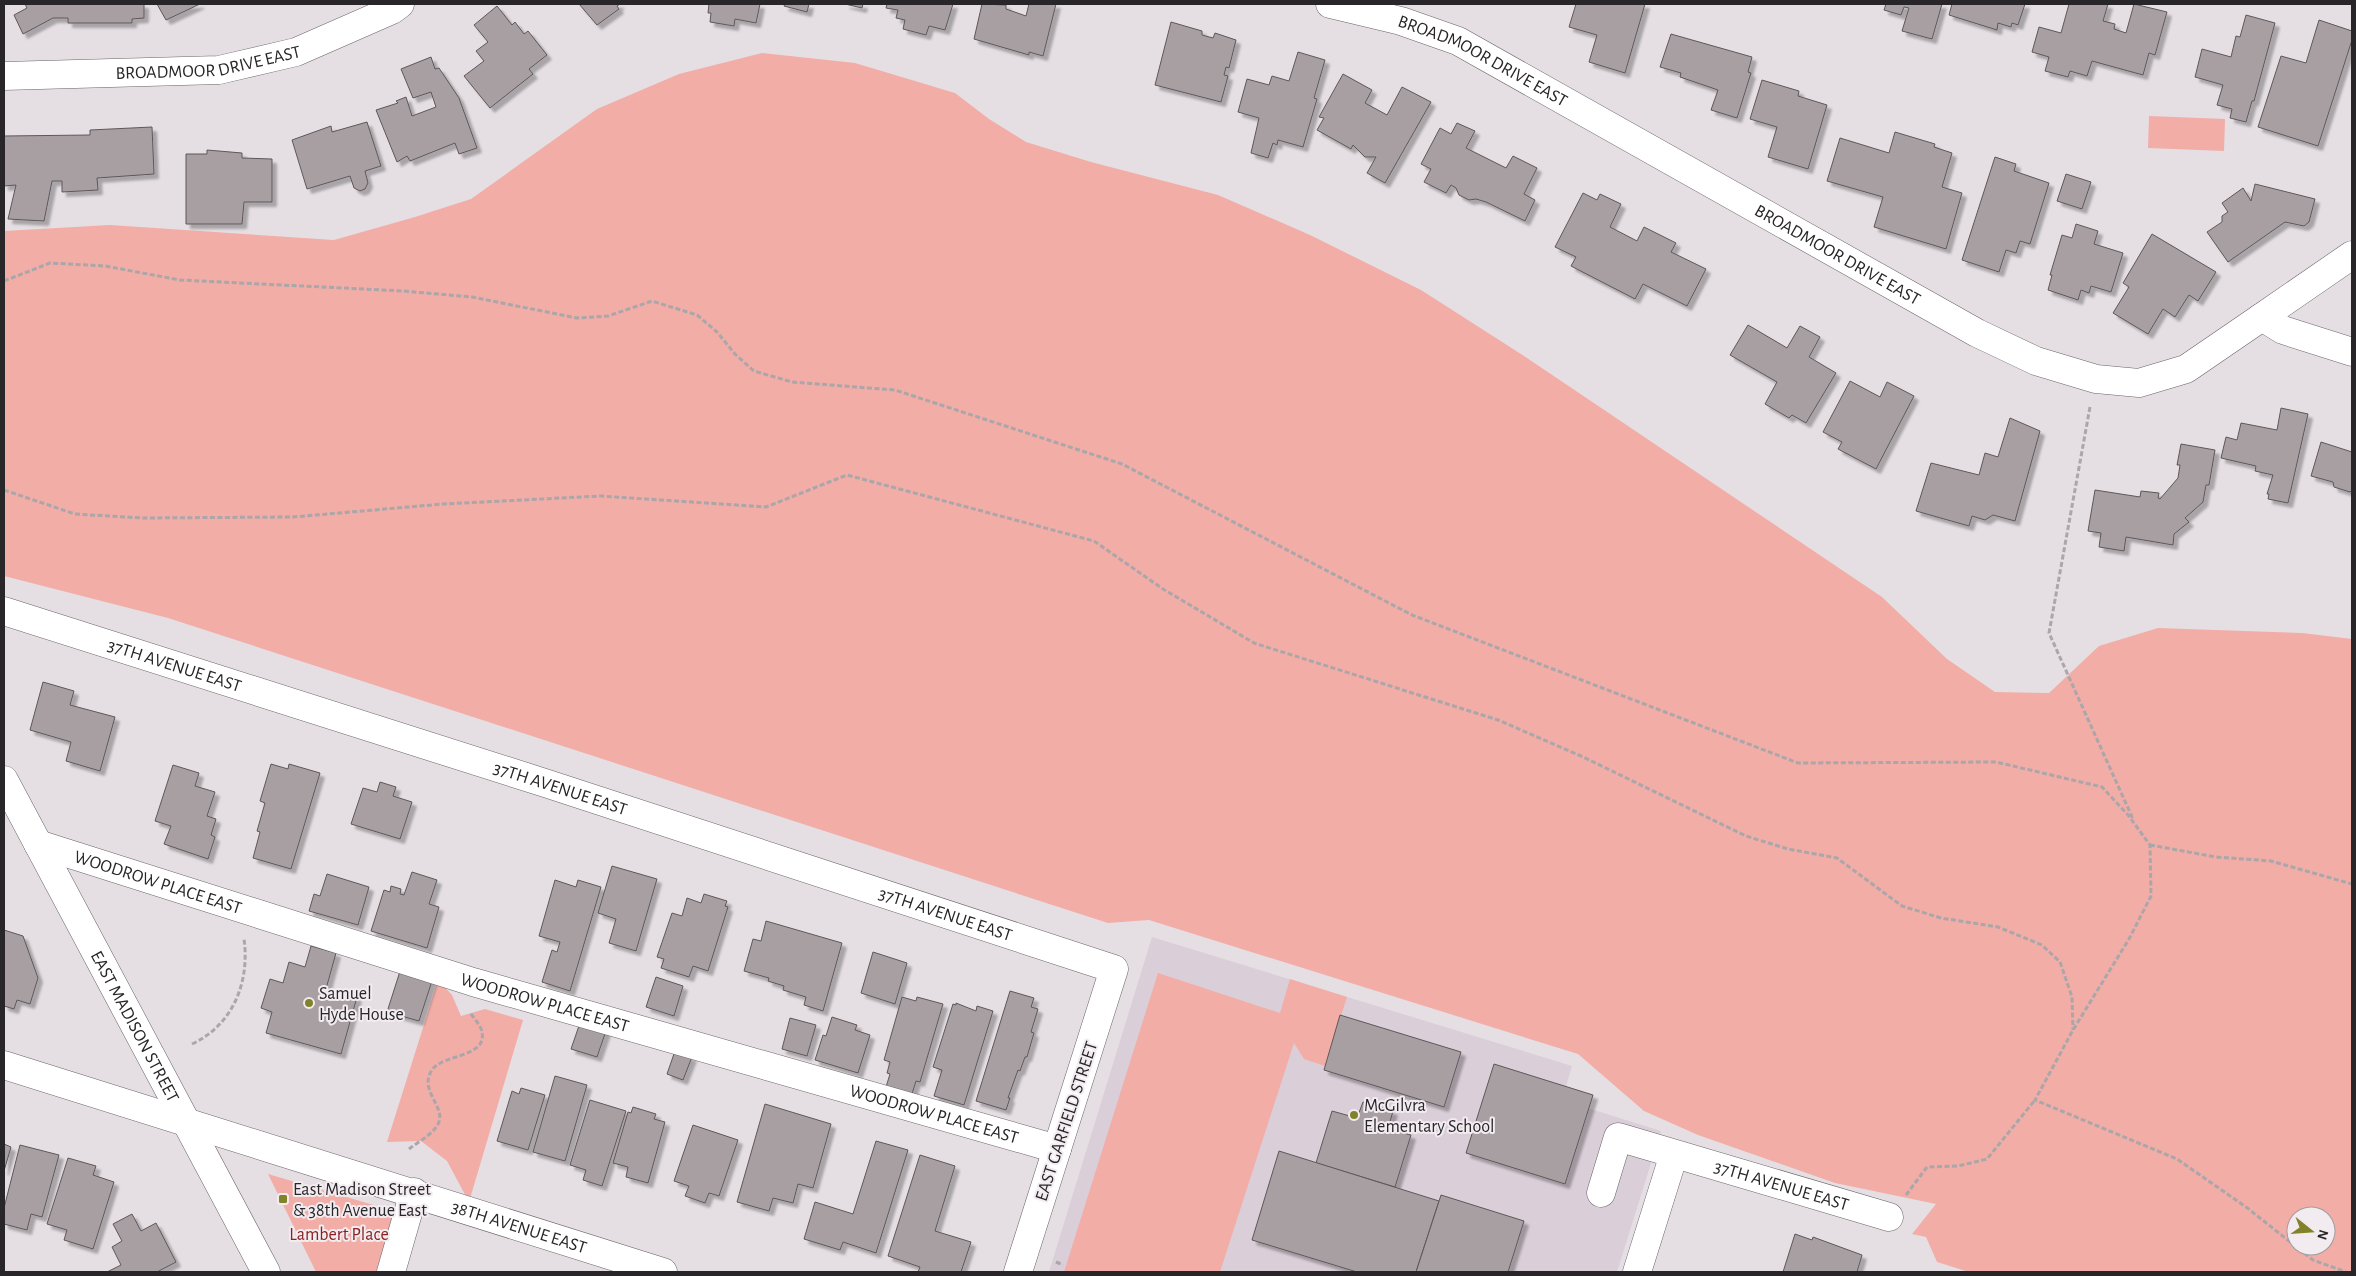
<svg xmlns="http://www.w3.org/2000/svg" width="2356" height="1276" font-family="'Alegreya Sans',sans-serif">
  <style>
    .built { fill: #daced8 }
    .green { fill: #f2ada6; fill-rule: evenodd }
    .building { fill: #a79fa2; stroke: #5e5759; filter: url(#shadow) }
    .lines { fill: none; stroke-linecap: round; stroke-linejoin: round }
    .minor-casing { stroke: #696468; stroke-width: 29 }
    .major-casing { stroke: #696468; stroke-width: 29 }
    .path { stroke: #aaa6aa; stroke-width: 3; stroke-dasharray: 5 2.5; stroke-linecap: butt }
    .minor { stroke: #fff; stroke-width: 28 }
    .major { stroke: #fff; stroke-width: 28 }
    .poi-dot { fill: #82822b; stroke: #f2ecf1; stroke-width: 2 }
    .labels { text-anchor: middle; stroke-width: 4; stroke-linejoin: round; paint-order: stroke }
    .street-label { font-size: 18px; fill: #282628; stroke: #f2ecf1 }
    .poi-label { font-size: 18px; fill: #282628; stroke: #f2ecf1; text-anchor: start }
    .park-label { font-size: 18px; fill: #8a2120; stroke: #f2ecf1 }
  </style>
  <defs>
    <filter id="shadow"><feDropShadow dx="4.5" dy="4.5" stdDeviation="1" flood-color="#0004"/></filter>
  </defs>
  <rect width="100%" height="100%" fill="#e5dfe4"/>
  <path class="built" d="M1152,937l420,129 -10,34 99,31 -44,141h-568z"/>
  <g class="green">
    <path d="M762,53l93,10 100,30 34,26 37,23 65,20 127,33 92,40 111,55 106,68 355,239 65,62 48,33 54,1 50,-47 59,-18 144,5 50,6v633h-383l-32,-10 -11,-25 -14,-3 24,-30 -101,-21 -137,-48 -54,-24 -66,-57 -429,-134 -41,3 -940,-305 -164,-42v-345l106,-6 224,15 81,-23 56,-18 126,-90 82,-35zM2296,1216h30v30h-30z"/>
    <path d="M2149,116l76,3 -1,32 -76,-3z"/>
    <path d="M1158,973l122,40 10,-34 57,18 -22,69 -21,-7 -10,-16 -74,229h-156z"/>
    <path d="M438,980l14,15 9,21 24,-7 38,11 -54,182 -22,-41 -26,-20 -34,1z"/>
    <path d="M268,1174l126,37 -18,61h-60z"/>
  </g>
  <g class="building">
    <path d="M25,4h119v14l-12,1v4h-64v-5h-15l-30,16 -9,-19 13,-7z"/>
    <path d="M157,4h43l-34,16z"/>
    <path d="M579,4h41l-3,2 2,3 -22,16z"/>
    <path d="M709,4h51l-4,19 -21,-4 -1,7 -24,-4 1,-9h-3z"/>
    <path d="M785,4h24l-2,8 -23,-6z"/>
    <path d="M845,4h18l-1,4z"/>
    <path d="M887,4h66l-8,26 -16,-4 -3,9 -23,-6 2,-9 -9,-2 2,-8 -12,-2z"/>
    <path d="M982,4l24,1v4l20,7 3,-12h27l-13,52 -14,-4v3l-55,-16z"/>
    <path d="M1576,4h69l-20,69 -36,-11 8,-27 -28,-8z"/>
    <path d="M1886,4h56l-10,35 -30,-8 7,-23 -5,-1 -3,8 -17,-5z"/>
    <path d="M1952,4h73l-7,21 -6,-2 -1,4 -13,-4 -1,7 -48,-15z"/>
    <path d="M2069,4h39l-5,17 12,3 -1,5 12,4 8,-29 33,8 -12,43 -6,-2 -6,22 -51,-14 -5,15 -17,-5 -2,6 -23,-6 4,-14 -17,-5 7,-25 22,6z"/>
    <path d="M497,6l15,19 3,-3 9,12 4,-3 19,24 -18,14 4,5 -43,34 -26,-32 20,-15 -8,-10 12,-9 -14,-17z"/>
    <path d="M2246,15l29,8 -21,78h-2l-6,21 -16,-4 2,-9 -15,-4 6,-20 -28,-8 7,-28 29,8 5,-21 4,1z"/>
    <path d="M2319,20l33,11v9l-34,106 -60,-19 23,-71 25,7z"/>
    <path d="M1171,22l31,9v4l11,3 2,-5 21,7 -7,28 -3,-1 -2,8 4,1 -7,26 -66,-17z"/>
    <path d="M1671,34l81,23 -4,15 3,1 -14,45 -26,-8 7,-20 -38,-13 1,-4 -21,-6z"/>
    <path d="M1298,52l27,8 -11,38 3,1 -14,48 -25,-7 -1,5 -4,-2 -5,15 -17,-5 8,-35 -21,-6 9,-33 22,6 3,-9 17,5z"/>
    <path d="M431,57l4,12 4,-1 20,30 18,50 -18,6 -4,-11 -45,18 -3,-5 -10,6 -21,-52 22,-7 -2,-2 10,-4 6,19 24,-9 -5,-15 -18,6 -12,-29z"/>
    <path d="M1343,74l29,16 -7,13 22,12 15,-28 29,15 -46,81 -18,-10 9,-16h-11l-12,-12 -2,4 -34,-19 7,-12 -5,-1z"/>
    <path d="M1762,80l37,11 -1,5 29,9 -19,64 -40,-12 9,-30 -27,-8z"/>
    <path d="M367,122l14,44 -16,5 3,12 -3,6 -5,2 -6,-3 -4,-12 -43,13 -15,-49 39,-14 1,6z"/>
    <path d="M1457,123l18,8 -9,17 40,20 7,-12 24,12 -13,26 11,6 -10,21 -39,-19 -10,-3 -7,1 -10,-5 -3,-7 -5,-3 -5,8 -22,-11 7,-13 -10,-5 19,-36 11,6z"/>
    <path d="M152,127l2,47 -57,4 1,12 -36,2v-11h-10l-8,40 -36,-2 8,-34 -12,1v-50l86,-1v-5z"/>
    <path d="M1895,132l40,12 -1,3 18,6 -10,34 20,6 -16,56 -72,-22 9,-30 -56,-16 13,-43 49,15z"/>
    <path d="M207,150l35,3v5l30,1v43h-28l-2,22h-56v-70h21z"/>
    <path d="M1995,157l21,7 -2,7 35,12 -19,61 -10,-3 -4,12 -10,-3 -7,22 -37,-12z"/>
    <path d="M2066,174l25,8 -9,27 -25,-8z"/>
    <path d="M2255,184l60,15 -6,23 -5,4 -19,-4 -57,40 -21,-30 15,-10v-6l6,-4 -6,-9 21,-15 8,13z"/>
    <path d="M1583,193l14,7 3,-6 21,10 -11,23 27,14 7,-14 32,16 -5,9 35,17 -19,37 -44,-22 -8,15 -64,-33 5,-9 -21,-10z"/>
    <path d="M2076,224l22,7 -4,13 29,9 -12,39 -20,-6 -2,7 -8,-3 -3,10 -30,-10 4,-15h-2l12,-40 10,3z"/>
    <path d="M2152,234l64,38 -18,29 -9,-6 -14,22 -12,-8 -15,25 -35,-21 16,-26 -6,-4z"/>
    <path d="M1748,325l39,23 13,-22 20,11 -11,20 27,16 -30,50 -14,-8 -3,3 -24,-14 12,-22 -47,-27z"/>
    <path d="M1850,381l30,16 7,-15 27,14 -38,73 -38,-20 4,-7 -19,-10z"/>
    <path d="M2281,408l27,6 -20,89 -20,-4 1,-5h-2l6,-19 -18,-4 1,-5 -35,-8 5,-21 11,3 4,-17 36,7z"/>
    <path d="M2010,418l30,13 -25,90 -22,-6 -8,5 -13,-4 -3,10 -53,-15 15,-48 48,12 6,-22 13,4z"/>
    <path d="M2321,442l31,10v38l-2,2 -16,-5 -1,-5 -22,-6z"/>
    <path d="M2181,444l34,6 -6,35h-3l-3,17 -18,16 4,4 -15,12 -1,11 -47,-8 -2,14 -25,-4 2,-14 -13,-2 7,-41 45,7 1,-6 18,2 -1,5 2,1 18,-21 2,-13h-3z"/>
    <path d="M43,682l31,9 -4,14 45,12 -15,54 -34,-10 5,-19 -41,-12z"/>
    <path d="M271,764l17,5 1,-5 31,9 -29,96 -38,-11 7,-26 -3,-1 8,-28 -5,-2z"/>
    <path d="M173,765l26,8 -4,13 20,6 -8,24 9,3 -5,16 4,2 -7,22 -44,-15 7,-18 -16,-5z"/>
    <path d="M380,782l16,5 -3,9 19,6 -12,37 -49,-15 12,-36 14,4z"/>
    <path d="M612,866l45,13 -21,72 -27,-8 7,-24 -18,-6z"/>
    <path d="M412,872l25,8 -8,24 10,3 -12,41 -56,-17 13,-41 6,2 1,-6 10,3 -1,5 4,1z"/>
    <path d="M327,874l42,13 -11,38 -49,-14 5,-17 6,2z"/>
    <path d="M555,880l21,7 2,-7 23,7 -31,104 -28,-9 10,-32 5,2 3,-10 -21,-6z"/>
    <path d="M704,894l23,7 -2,5 3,1 -20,64 -15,-5 -4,11 -28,-9 3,-9 -7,-2 15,-44 10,3 5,-18 14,5z"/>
    <path d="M766,921l76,22 -19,68 -19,-6 2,-8 -23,-7 1,-4 -16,-5 1,-3 -25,-7 9,-32 8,2z"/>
    <path d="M4,930l19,6 15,42 -8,26 -13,-4 -3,9 -10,-3z"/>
    <path d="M311,946l25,7 -10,36 31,8 -16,57 -75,-21 6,-21 -11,-4 9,-29 13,4 6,-21 16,5z"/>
    <path d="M873,952l34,11 -12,41 -34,-11z"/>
    <path d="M402,965l32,10 -15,46 -32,-9z"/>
    <path d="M656,977l27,9 -9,30 -28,-9z"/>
    <path d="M1010,991l24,7 -3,9 7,2 -7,23 3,1 -7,24h-2l-5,14 -2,-1 -10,28h2l-4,12 -30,-9z"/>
    <path d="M902,997l14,4 1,-4 26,7 -23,78 -4,-1 -4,13 -26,-7 4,-13 -3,-1 3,-11 -6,-2z"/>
    <path d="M956,1003l20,8 1,-5 16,5 -29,94 -30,-9 8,-26 -9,-3 20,-63 3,1z"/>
    <path d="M1340,1015l121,37 -17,55 -120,-37z"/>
    <path d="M832,1017l25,8 -2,5 15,5 -12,38 -43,-13 8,-25 3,1z"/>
    <path d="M790,1018l26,7 -9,31 -25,-7z"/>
    <path d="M581,1020l26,8 -10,29 -26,-8z"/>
    <path d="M675,1051l17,6 -9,23 -16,-6z"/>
    <path d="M1494,1064l99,31 -28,89 -99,-31z"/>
    <path d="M555,1076l32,9 -22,76 -32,-9z"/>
    <path d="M521,1088l24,7 -17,55 -31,-9 15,-50 7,3z"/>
    <path d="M590,1100l36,11 -24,75 -19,-6 3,-10 -16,-5z"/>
    <path d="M1363,1102l30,9 -5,18 23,6 -16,52 -79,-24 16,-52 25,7z"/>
    <path d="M765,1104l66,20 -18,64 -15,-4 -5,19 -20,-5 -4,13 -32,-9z"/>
    <path d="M633,1107l23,7 -2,5 11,3 -17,61 -22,-6 2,-10 -15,-4 15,-51 3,1z"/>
    <path d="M693,1125l45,15 -19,56 -10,-3 -4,10 -20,-7 4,-10 -15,-5z"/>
    <path d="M876,1141l32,9 -32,103 -33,-11 -3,8 -36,-11 11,-37 38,12z"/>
    <path d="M4,1144l7,3 -7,24z"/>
    <path d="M20,1145l39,10 -17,62 -11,-3 -4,16 -23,-6v-16z"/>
    <path d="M1279,1151l160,50 -23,71h-59l-105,-32z"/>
    <path d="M920,1155l35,11 -20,65 36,11 -10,30h-43l2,-5 -32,-11z"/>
    <path d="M68,1158l28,8 -3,9 21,7 -21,67 -29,-9 3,-10 -20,-6z"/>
    <path d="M1441,1195l83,26 -16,51h-92z"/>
    <path d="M132,1214l9,17 15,-8 20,39 -19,10h-50l14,-7 -9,-18 10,-6 -9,-17z"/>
    <path d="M1795,1234l17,6 1,-3 49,18 -5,17h-74z"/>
  </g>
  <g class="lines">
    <defs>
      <g id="minor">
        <path id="s1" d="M1330,4l71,17 57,20 519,292 59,28 60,18 43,4 47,-14 76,-52 21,13 69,22"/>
        <path id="s2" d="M4,76l215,-6 77,-18 96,-42 8,-6"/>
        <path d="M2262,317l90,-62"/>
        <path id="s3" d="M4,611l541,172 569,186 -96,303"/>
        <path id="s4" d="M38,844l435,138 584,167"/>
        <path id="s5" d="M4,1065l659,207"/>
        <path id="s6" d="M1601,1193l17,-56 271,80"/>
        <path d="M391,1272l23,-80"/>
        <path d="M1637,1272l37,-118"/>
      </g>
      <g id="major">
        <path id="s7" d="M4,780l262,492"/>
      </g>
    </defs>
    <use href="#minor" class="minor-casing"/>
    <use href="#major" class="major-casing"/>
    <g class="path">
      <path d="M4,281l46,-18 55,3 75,14 223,11 69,6 105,21 31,-2 44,-15 45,14 20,17 18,22 19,17 38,11 103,8 227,74 290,151 386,148 198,-1 106,25 26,28 22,30 1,51 -22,43 -56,91 -38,70 142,59 69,48 67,53 33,12"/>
      <path d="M2090,407l-41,226 84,186"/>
      <path d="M4,490l71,24 68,4 150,-1 150,-13 158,-8 165,11 81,-32 247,66 69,48 91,54 244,77 83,36 165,80 42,13 49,9 65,48 39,12 57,9 44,18 18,17 12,35 1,33"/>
      <path d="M2150,845l66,12 55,4 81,23"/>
      <path d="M192,1044c41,-19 58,-62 52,-105"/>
      <path d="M409,1149c9,-7 24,-15 29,-25 9,-17 -20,-33 -6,-54 10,-16 55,-12 50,-38 -1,-7 -9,-14 -12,-20"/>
      <path d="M1906,1195l21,-28 31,-1 29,-7 48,-59"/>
      <path d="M1056,1262l7,3"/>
    </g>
    <use href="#minor" class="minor"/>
    <use href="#major" class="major"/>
  </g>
  <g class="poi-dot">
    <circle cx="309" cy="1003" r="5"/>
    <circle cx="1354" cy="1115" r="5"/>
    <rect x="278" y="1194" width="10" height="10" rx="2.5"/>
  </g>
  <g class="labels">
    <g class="street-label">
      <text dy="6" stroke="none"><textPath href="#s2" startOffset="205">BROADMOOR DRIVE EAST</textPath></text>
      <text dy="6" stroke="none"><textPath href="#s1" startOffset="164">BROADMOOR DRIVE EAST</textPath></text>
      <text dy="6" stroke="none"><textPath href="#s1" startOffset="569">BROADMOOR DRIVE EAST</textPath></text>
      <text dy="6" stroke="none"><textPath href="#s3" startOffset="179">37TH AVENUE EAST</textPath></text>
      <text dy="6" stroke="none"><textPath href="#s3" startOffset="584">37TH AVENUE EAST</textPath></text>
      <text dy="6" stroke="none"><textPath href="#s4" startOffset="126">WOODROW PLACE EAST</textPath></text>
      <text dy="6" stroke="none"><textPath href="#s3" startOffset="989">37TH AVENUE EAST</textPath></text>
      <text dy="6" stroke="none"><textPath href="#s4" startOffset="531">WOODROW PLACE EAST</textPath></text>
      <text dy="6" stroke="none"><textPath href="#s7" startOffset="279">EAST MADISON STREET</textPath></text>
      <text dy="6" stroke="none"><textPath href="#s4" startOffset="936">WOODROW PLACE EAST</textPath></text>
      <text transform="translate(1066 1121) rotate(-72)" y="6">EAST GARFIELD STREET</text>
      <text dy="6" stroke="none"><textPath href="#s6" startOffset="229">37TH AVENUE EAST</textPath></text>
      <text dy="6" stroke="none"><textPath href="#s5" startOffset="540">38TH AVENUE EAST</textPath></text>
    </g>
    <g class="poi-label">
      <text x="319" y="999">Samuel<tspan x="319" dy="21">Hyde House</tspan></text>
      <text x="1364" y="1111">McGilvra<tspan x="1364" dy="21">Elementary School</tspan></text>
      <text x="293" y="1195">East Madison Street<tspan x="293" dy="21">&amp; 38th Avenue East</tspan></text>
    </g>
    <g class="park-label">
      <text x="339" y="1240">Lambert Place</text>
    </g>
  </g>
  <rect width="2356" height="1276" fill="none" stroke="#282628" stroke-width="10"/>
  <g transform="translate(2311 1231) rotate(107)"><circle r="24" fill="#f2ecf1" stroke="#a19da1"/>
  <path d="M0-4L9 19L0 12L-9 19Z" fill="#82822b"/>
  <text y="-8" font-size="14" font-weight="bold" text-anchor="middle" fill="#282628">N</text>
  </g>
</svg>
